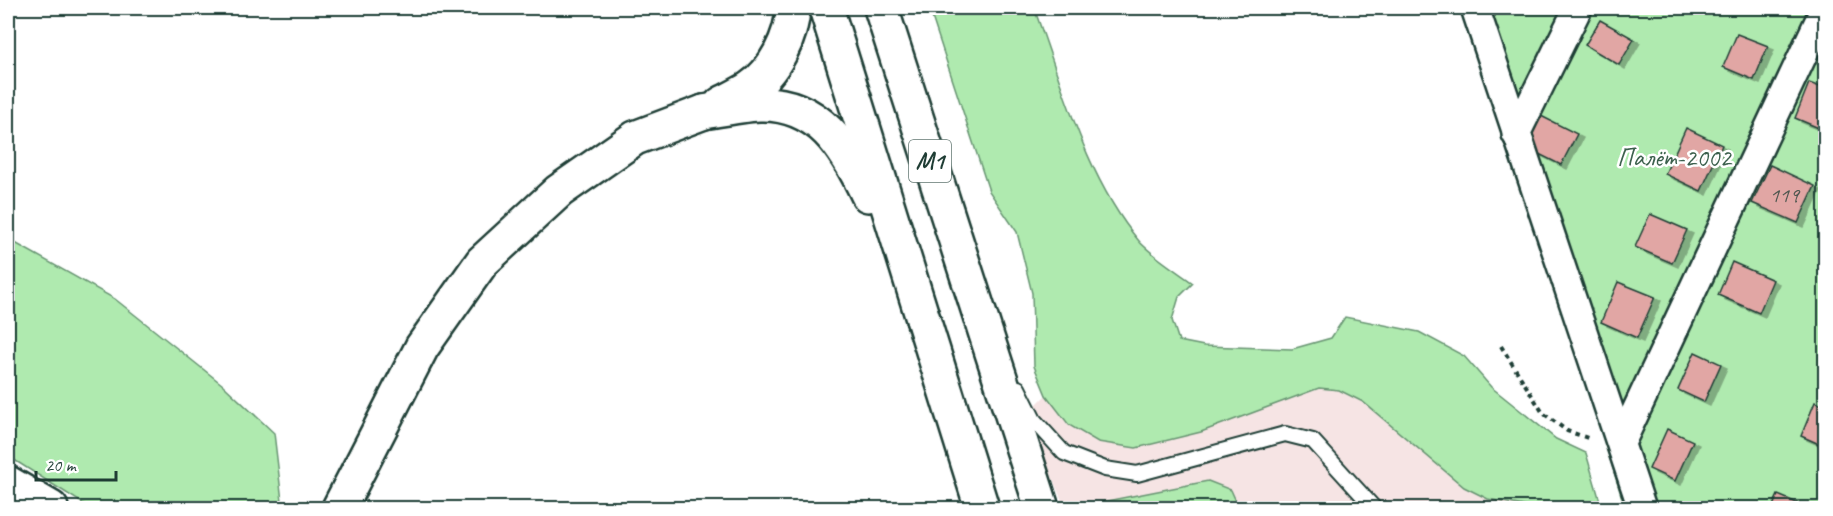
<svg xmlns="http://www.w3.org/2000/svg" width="1833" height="516" font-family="Caveat,sans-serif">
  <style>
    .built { fill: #f6e4e4 }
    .green { fill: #afeaaf; stroke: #679472; stroke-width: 1.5 }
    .building { fill: #e1a6a4; stroke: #1f3d34; stroke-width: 1.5; filter: url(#shadow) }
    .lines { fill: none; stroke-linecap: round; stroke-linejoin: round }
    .lane-casing { stroke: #1f3d34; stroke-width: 18 }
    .street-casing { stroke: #1f3d34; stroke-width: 32 }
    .secondary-casing { stroke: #1f3d34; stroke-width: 38 }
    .highway-casing { stroke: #1f3d34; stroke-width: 38 }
    .path { stroke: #1f3d34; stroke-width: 4; stroke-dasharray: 4.5 4.5; stroke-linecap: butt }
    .lane { stroke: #fff; stroke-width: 14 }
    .street { stroke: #fff; stroke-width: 27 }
    .secondary { stroke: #fff; stroke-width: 33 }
    .highway { stroke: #fff; stroke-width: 33 }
    .labels { text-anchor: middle; stroke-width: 5; stroke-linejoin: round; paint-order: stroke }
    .number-label { font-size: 22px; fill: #505750 }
    .shield { fill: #fff; stroke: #627771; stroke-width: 1.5 }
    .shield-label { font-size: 24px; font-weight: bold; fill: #1f3d34 }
    .park-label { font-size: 26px; fill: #3c604d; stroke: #fff }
  </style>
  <defs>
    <filter id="shadow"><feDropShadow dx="6" dy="4" stdDeviation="0" flood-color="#0004"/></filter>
  </defs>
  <rect width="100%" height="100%" fill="#fff"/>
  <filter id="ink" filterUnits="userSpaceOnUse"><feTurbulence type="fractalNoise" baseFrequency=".0167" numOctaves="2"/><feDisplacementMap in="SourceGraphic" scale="12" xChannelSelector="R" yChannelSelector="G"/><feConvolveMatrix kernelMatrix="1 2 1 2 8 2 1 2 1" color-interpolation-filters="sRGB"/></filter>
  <g filter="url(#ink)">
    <path class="built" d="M1319,388l20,2 24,12 125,97 46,9h-295l-8,-18 -129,12 -7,6h-30l-39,-93 20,-20 23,30 29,17 181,-40z"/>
    <g class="green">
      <path d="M929,8h105c28,76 52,170 105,233 11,13 39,31 54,42l-14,14 -7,23 7,21 25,5 88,3 39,-11 14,-21 74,15 45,24 27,31 65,52 30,14 16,55h-68l-46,-9 -24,-12 -101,-85 -24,-12 -20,-2 -118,44 -65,16 -38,-6 -29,-17 -23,-30 -12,-29 -2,-73 -15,-61 -28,-41z"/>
      <path d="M1462,8h363v500h-200l-113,-369z"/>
      <path d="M8,239l107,60 108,86 51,48 8,68 -2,7h-190l-82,-52z"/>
      <path d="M1208,481l23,9 8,18h-144l7,-6z"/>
    </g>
    <g class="building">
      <path d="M1600,20l34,19 -15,26 -34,-20z"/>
      <path d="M1737,34l31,12 -14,34 -31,-13z"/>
      <path d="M1809,83l17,6v42l-31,-13z"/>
      <path d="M1541,116l36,18 -16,31 -36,-18z"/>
      <path d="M1686,128l36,17 -21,46 -36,-17z"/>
      <path d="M1770,165l45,21 -17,37 -46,-20z"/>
      <path d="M1650,214l37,16 -15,33 -37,-16z"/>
      <path d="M1732,262l41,18 -14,33 -41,-18z"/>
      <path d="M1618,282l37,15 -18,41 -36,-16z"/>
      <path d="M1695,352l26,12 -17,38 -26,-12z"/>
      <path d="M1815,402l11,5v40l-25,-11z"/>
      <path d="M1667,429l26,12 -18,40 -26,-12z"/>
      <path d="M1778,495l31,13h-37z"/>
    </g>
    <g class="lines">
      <defs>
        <path id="lane" d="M1018,388l16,32 30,33 41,16 32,5 148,-40 28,7 61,67"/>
        <g id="street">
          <path d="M1475,8l167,500"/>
          <path d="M1516,134l62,-126"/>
          <path d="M1621,443l204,-435"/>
        </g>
        <g id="secondary">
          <path d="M8,483l43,25"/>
          <path d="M339,508l83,-161 60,-85 77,-71 76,-53 69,-26"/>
        </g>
        <g id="highway">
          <path d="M826,8l156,500"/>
          <path d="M881,8l161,500"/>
          <path d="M721,104c9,-5 20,-10 29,-16 24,-16 42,-51 43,-80"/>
          <path d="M704,112c18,-3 37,-7 55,-8 60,-2 87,44 109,91"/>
        </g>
      </defs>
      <use href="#lane" class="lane-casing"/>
      <use href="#street" class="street-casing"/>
      <use href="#secondary" class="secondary-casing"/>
      <use href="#highway" class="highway-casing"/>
      <path class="path" d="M1501,346l42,67 24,18 24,8"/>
      <use href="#lane" class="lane"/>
      <use href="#street" class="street"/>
      <use href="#secondary" class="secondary"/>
      <use href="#highway" class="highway"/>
    </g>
  </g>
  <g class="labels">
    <g class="number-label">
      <text x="1784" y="202">119</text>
    </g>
    <rect class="shield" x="909" y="140" width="42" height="42" rx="4.5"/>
    <g class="shield-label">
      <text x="930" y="169">М1</text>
    </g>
    <g class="park-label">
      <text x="1674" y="166">Палёт-2002</text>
    </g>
  </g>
  <rect width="1833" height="516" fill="none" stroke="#fff" stroke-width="30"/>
  <rect x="15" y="15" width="1803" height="486" fill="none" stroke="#1f3d34" stroke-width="2" filter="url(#ink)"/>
  <path d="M36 471v9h80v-9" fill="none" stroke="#1f3d34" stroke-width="3"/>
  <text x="45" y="471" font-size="18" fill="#1f3d34" stroke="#ffffff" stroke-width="4.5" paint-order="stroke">20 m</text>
</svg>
